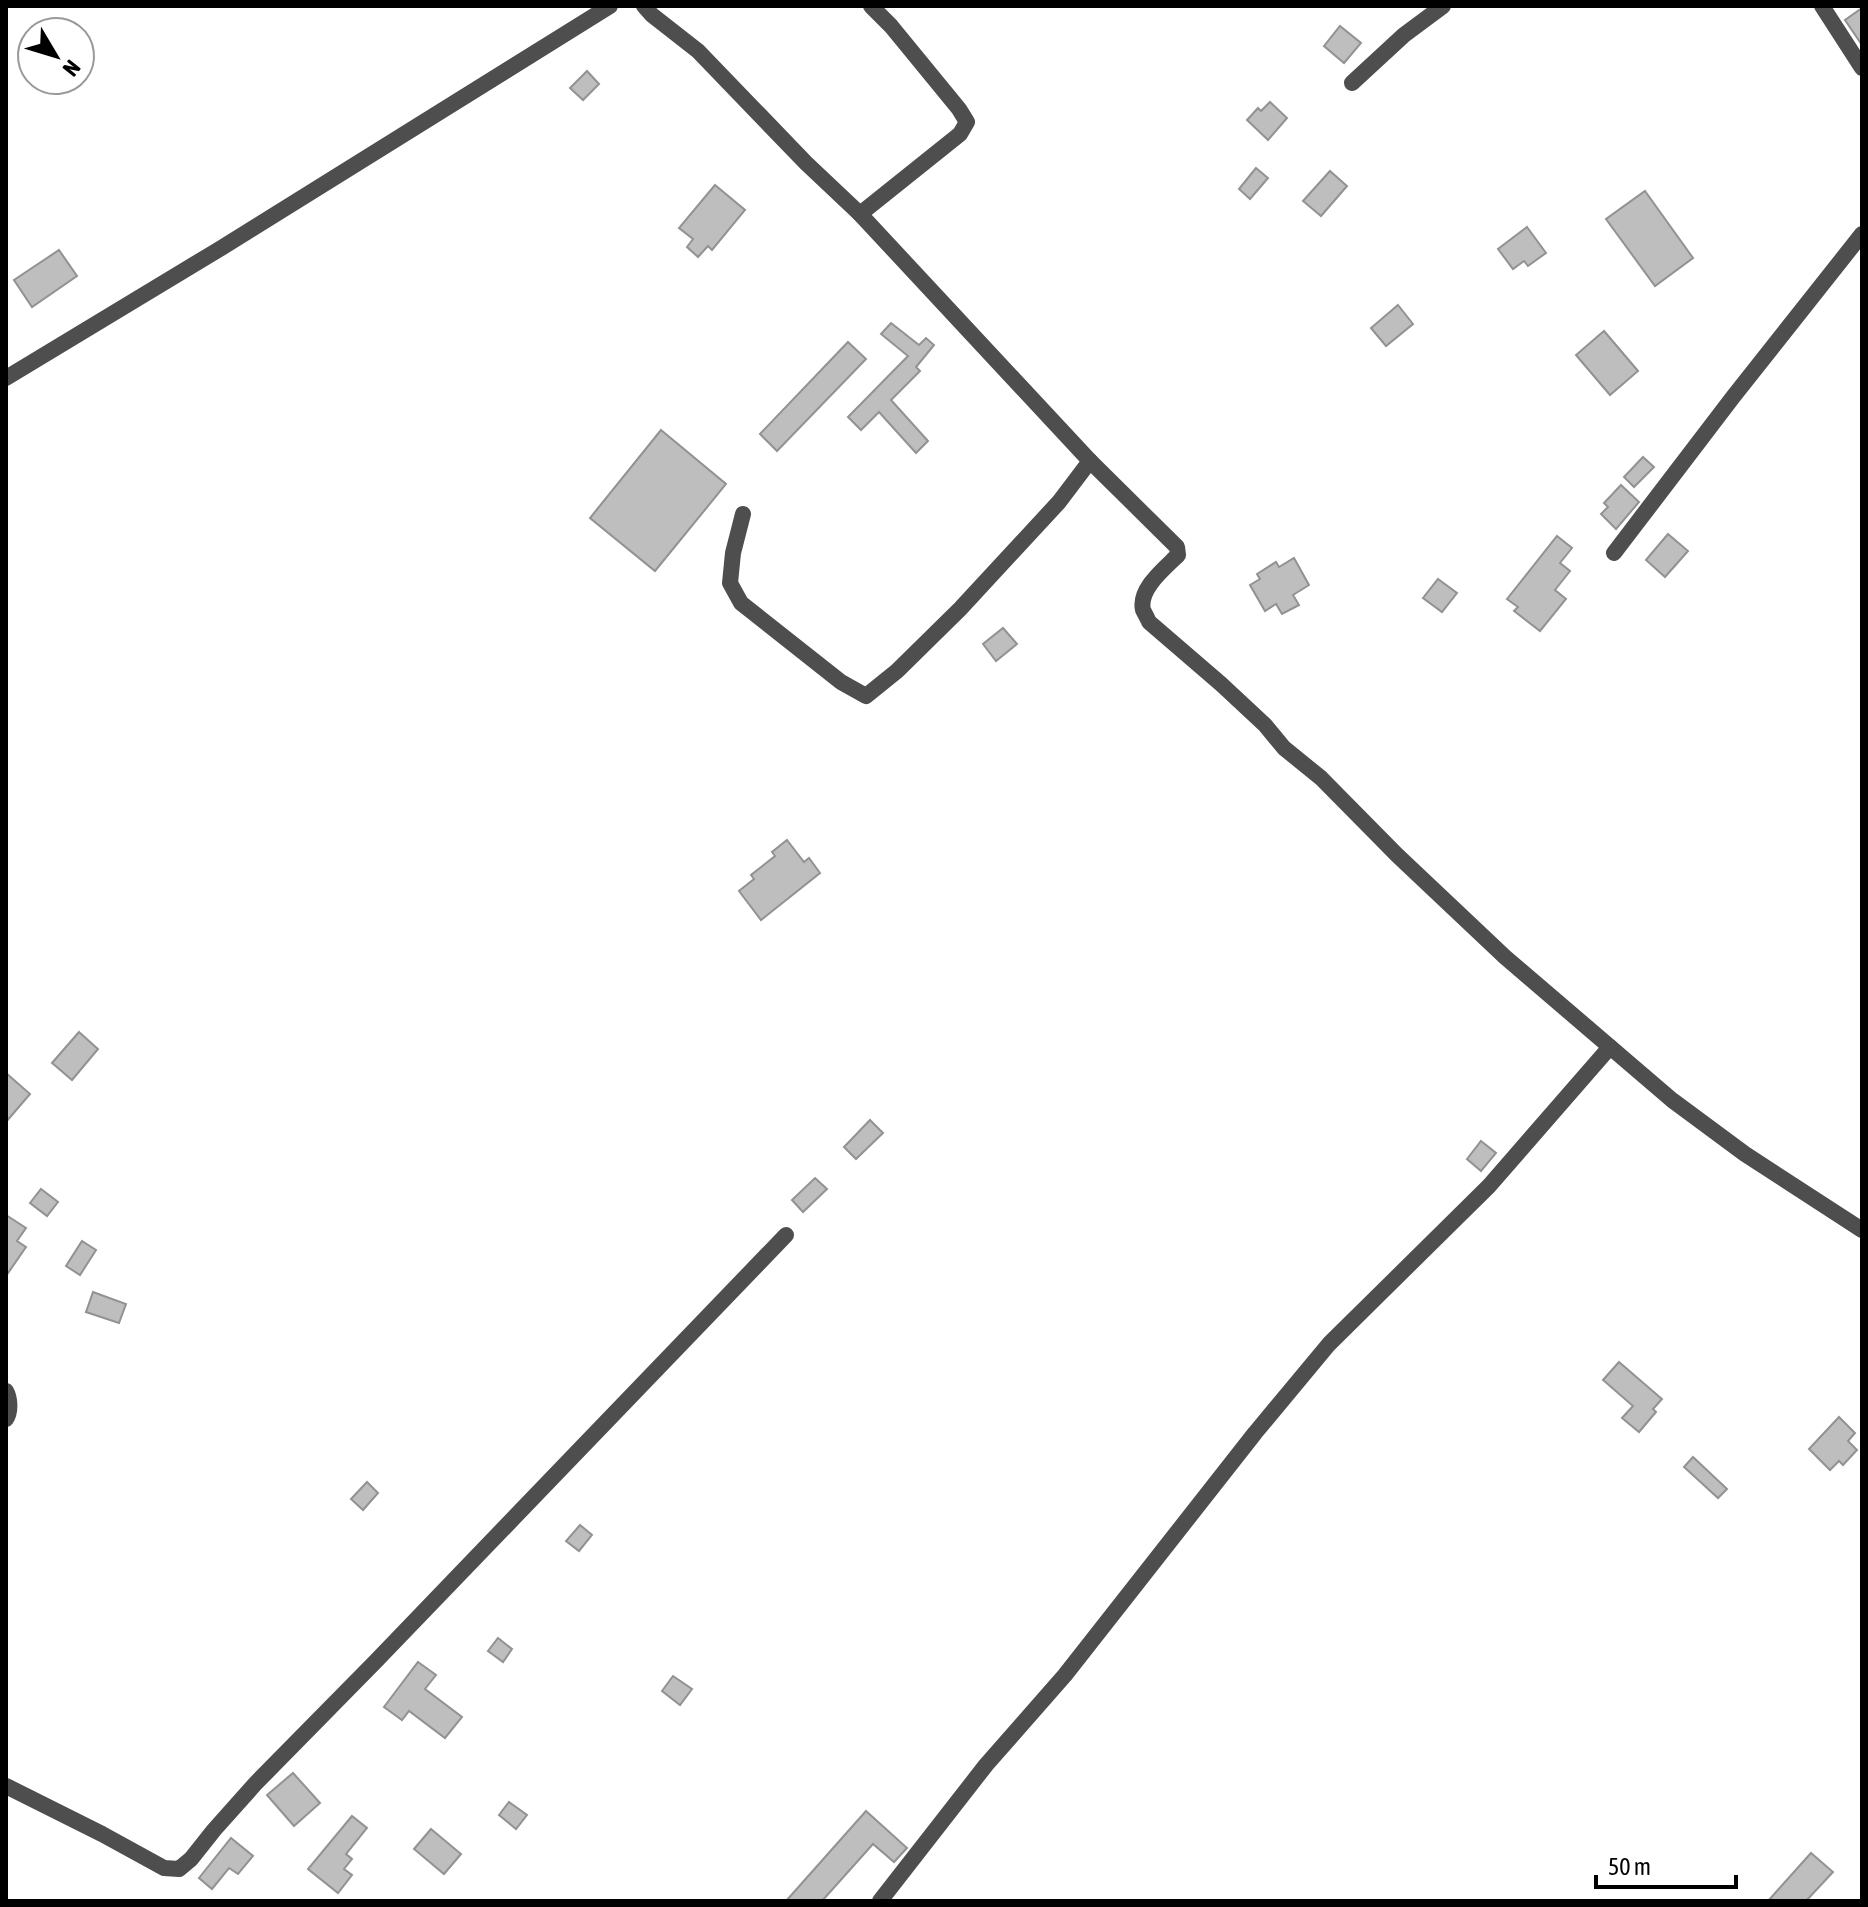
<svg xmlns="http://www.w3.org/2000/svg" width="1868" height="1907" font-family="'Asap Condensed',sans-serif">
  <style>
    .building { fill: #bebebe; stroke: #929292; stroke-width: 2 }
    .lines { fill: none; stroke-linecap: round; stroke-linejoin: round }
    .street { stroke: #4e4e4e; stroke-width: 16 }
  </style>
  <rect width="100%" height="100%" fill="#fff"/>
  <g class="building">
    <path d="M1862,8v37l-17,-25z"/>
    <path d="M1340,26l21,17 -17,20 -20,-17z"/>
    <path d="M587,71l12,13 -16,16 -13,-12z"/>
    <path d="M1270,102l17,16 -19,22 -21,-20 11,-12 3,3z"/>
    <path d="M1256,168l12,10 -18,21 -11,-10z"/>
    <path d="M1330,171l17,15 -26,30 -18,-15z"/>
    <path d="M715,185l30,25 -33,40 -4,-4 -10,11 -11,-10 6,-8 -14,-11z"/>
    <path d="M1645,191l48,67 -38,28 -49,-67z"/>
    <path d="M1527,227l19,26 -18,13 -4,-5 -11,8 -15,-20z"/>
    <path d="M59,250l18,26 -45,31 -18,-27z"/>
    <path d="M1398,305l15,19 -27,22 -15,-18z"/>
    <path d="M891,323l28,22 7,-7 8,7 -18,22 4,4 -29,29 37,41 -12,12 -37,-41 -18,18 -13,-13 60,-61 -27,-22z"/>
    <path d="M1604,331l34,40 -28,24 -34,-40z"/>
    <path d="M848,342l18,17 -89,92 -17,-17z"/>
    <path d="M661,430l65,54 -71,87 -65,-53z"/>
    <path d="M1643,457l11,10 -20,20 -10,-10z"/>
    <path d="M1621,485l18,17 -23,27 -15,-15 7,-7 -4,-4z"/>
    <path d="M1668,534l20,17 -23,26 -19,-17z"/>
    <path d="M1557,536l15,12 -12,15 10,8 -15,19 11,9 -26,32 -26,-20 4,-4 -11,-8z"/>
    <path d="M1294,558l15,27 -16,10 6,10 -17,9 -6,-10 -11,7 -15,-26 10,-6 -3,-5 19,-12 3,5z"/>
    <path d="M1438,579l19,14 -15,19 -19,-14z"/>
    <path d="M1003,628l14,16 -21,17 -13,-17z"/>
    <path d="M787,840l17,22 5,-4 11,15 -59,47 -22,-29 15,-12 -3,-4 24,-19 -3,-4z"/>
    <path d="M79,1032l19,17 -26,31 -20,-17z"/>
    <path d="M6,1073l24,21 -24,28z"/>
    <path d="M870,1120l13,13 -27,26 -12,-12z"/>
    <path d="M1481,1141l15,12 -15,18 -14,-12z"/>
    <path d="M815,1178l12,11 -24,23 -11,-12z"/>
    <path d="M41,1189l17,13 -11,14 -17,-13z"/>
    <path d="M6,1215l20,13 -9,13 9,6 -20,29z"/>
    <path d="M82,1241l14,9 -16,25 -14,-9z"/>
    <path d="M93,1292l33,12 -7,19 -33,-11z"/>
    <path d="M1619,1362l43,37 -9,10 3,3 -17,20 -17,-14 11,-12 -30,-26z"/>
    <path d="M1839,1417l16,16 -7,8 9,9 -14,15 -4,-4 -9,9 -21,-21z"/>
    <path d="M1693,1457l34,32 -9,9 -34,-31z"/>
    <path d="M367,1482l11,11 -15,17 -12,-11z"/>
    <path d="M580,1525l12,10 -13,16 -13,-10z"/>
    <path d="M498,1638l14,11 -9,13 -15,-11z"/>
    <path d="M418,1662l18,13 -11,14 37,28 -17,21 -36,-27 -7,9 -18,-13z"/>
    <path d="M673,1676l19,13 -12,16 -18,-14z"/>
    <path d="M293,1773l27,30 -26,23 -27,-31z"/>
    <path d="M509,1802l18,13 -11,14 -17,-14z"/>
    <path d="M866,1811l41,37 -13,14 -21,-18 -51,57h-36z"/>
    <path d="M352,1816l15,12 -21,26 6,5 -8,10 8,6 -14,18 -30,-24z"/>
    <path d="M431,1829l30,25 -17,20 -30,-25z"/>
    <path d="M231,1838l22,18 -15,18 -9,-6 -17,21 -13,-11z"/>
    <path d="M1811,1853l22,19 -27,29h-38z"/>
  </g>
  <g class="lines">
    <g class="street">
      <path d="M644,6l8,9 46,36 108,112 54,51 230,247 87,86 1,8c-13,13 -40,34 -35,55 0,0 6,11 6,12l72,62 44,41 19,23 37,30 76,77 108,102 167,143 73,54 117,76"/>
      <path d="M1822,6l40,62"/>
      <path d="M1352,83l52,-48 39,-29"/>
      <path d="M860,214l100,-80 7,-12 -8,-13 -68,-83 -20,-20"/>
      <path d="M6,378l212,-128 392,-244"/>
      <path d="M743,514l-10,39 -3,30 11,20 100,79 25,14 31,-25 63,-62 99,-107 31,-41"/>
      <path d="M1614,553l119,-156 129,-163"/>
      <path d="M6,1391c4,7 5,21 0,28"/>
      <path d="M6,1786l96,48 62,34 15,1 12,-10 23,-29 41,-46 121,-123 410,-426"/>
      <path d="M880,1901l106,-136 79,-90 190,-242 74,-89 160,-158 121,-139"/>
    </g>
  </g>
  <rect width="1868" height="1907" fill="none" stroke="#000000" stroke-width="16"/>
  <g transform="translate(56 56) rotate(128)"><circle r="38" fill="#ffffff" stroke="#999999" stroke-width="2"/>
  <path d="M0-6L14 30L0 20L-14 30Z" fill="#000000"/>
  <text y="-12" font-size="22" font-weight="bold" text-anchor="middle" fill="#000000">N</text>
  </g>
  <path d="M1596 1875v12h140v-12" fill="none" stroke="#000000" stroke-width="4"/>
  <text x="1608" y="1875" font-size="24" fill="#000000" stroke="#ffffff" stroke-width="6" paint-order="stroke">50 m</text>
</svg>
